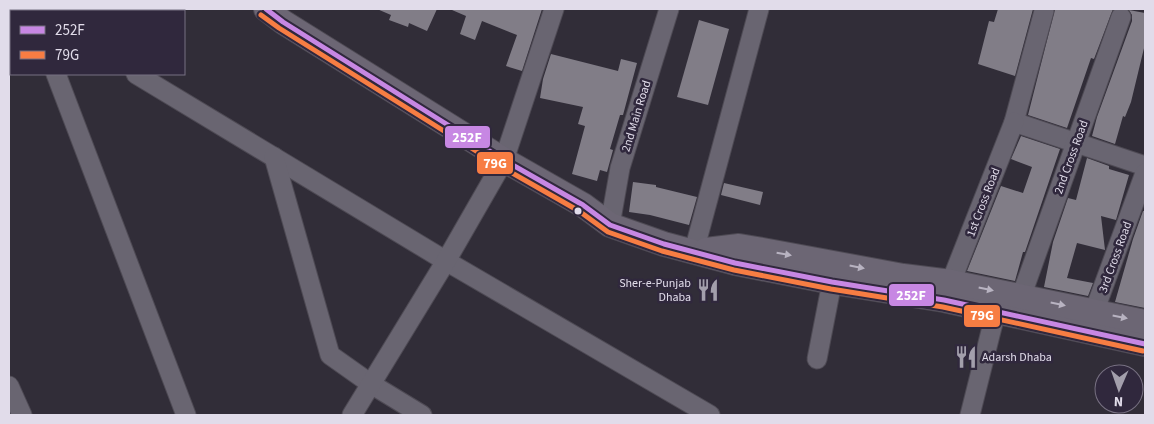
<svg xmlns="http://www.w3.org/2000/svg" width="1154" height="424" font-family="'Source Sans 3',sans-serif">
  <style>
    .building { fill: #817d87 }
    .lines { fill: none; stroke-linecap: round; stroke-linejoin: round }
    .minor-casing { stroke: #4e4a54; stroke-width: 21 }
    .major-casing { stroke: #4e4a54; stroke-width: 26 }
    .minor { stroke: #696571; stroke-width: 19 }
    .major { stroke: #6c6674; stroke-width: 24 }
    .bus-1-casing { stroke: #30283d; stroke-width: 9 }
    .bus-2-casing { stroke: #30283d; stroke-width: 9 }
    .bus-1 { stroke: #c787e3; stroke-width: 5 }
    .bus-2 { stroke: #f77d43; stroke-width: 5 }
    .oneway { fill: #b8b3c1 }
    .bus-dot { fill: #e1dcea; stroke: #30283d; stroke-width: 2 }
    .labels { text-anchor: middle; stroke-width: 5; stroke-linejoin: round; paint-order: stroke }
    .street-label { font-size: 12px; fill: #e1dcea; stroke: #30283d }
    .poi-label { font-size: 12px; fill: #e1dcea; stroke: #30283d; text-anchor: end }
    .line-badge { stroke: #30283d; stroke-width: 2 }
    .badge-label { font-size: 14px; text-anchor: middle; font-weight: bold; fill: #fff }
  </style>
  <rect width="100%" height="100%" fill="#312d38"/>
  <g class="building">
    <path d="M377,9h60l-10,22 -18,-8 -1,4 -19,-7 2,-5z"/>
    <path d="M452,9h90l-20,62 -16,-5 11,-31 -35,-14 -7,19 -15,-6 6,-18 -14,-6z"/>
    <path d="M998,9h35l-18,67 -37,-12 11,-43 5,1z"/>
    <path d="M1055,9h58l-19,50 -3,-1 -24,70 -39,-13z"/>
    <path d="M1129,10l16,3v31l-14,58 -6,15 -2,-1 -8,28 -23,-8 5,-19 35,-96v-6z"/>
    <path d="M699,20l30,9 -21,76 -31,-8z"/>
    <path d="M551,54l67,17 3,-12 16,4 -14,52h-3l-10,34 3,1 -6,22 -7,-2 -3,11 -25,-7 13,-48 -7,-2 5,-17 -43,-9 3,-19z"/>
    <path d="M1021,136l39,13 -35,103h-2l-8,29 -48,-10 34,-85 22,7 9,-26 -21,-8z"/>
    <path d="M1087,158l22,8v3l20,6 -13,45 -15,-4 4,34 -28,-7 -10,35 26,5 -5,13 -44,-9 9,-45 15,-44 8,2z"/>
    <path d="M633,182l23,3v2l41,10 -8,28 -39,-10 -21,-3z"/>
    <path d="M724,183l39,9 -3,13 -39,-10z"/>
    <path d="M1143,211h2v97l-30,-6 18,-63z"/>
  </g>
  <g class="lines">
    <defs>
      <g id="minor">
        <path d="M29,9l4,2"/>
        <path d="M1044,11l-30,111 131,44"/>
        <path d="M56,74l130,341"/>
        <path d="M136,74l310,187 264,154"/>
        <path d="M274,157l56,198 41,29 51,31"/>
        <path d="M610,225l10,-57 49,-159"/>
        <path d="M694,251l65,-242"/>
        <path d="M951,282l63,-160"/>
        <path d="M1021,297l100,-280"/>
        <path d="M1094,312l51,-139"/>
        <path d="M817,359l15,-77"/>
        <path d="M9,386l13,29"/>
        <path d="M352,415l94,-154 58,-101 50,-151"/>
        <path d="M970,415l26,-104"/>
      </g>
      <g id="major">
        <path d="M266,9l17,13 221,138 79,45 27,20 54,19 71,19 97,19 112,18 201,44"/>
        <path d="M706,250l33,-4 18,3 146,27 48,6 194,40"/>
      </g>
    </defs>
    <use href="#minor" class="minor-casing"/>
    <use href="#major" class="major-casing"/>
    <use href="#minor" class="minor"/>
    <use href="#major" class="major"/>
    <defs>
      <path id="bus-1" d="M266,9l17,13 221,138 79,45 27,20 54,19 71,19 97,19 112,18 201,44"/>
      <path id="bus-2" d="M261,15l18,13 221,138 79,45 29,21 54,19 72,19 97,19 112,18 200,44"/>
    </defs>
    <use href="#bus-1" class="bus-1-casing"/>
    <use href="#bus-2" class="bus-2-casing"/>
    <use href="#bus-1" class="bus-1"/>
    <use href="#bus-2" class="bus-2"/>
  </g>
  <defs><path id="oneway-solid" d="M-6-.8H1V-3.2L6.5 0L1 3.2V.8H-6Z" transform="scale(1.25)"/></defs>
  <g class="oneway">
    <use href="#oneway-solid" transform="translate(784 254) rotate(10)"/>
    <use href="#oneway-solid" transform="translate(857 267) rotate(11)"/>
    <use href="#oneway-solid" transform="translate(986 289) rotate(12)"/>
    <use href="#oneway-solid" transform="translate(1058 304) rotate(12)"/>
    <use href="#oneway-solid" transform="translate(1120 317) rotate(11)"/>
  </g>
  <defs>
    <symbol id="restaurant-bare" viewBox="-9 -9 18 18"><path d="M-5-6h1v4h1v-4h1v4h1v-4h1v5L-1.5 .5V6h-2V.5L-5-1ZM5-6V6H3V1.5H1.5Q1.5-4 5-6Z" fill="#a39fac" stroke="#30283d" stroke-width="2.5" paint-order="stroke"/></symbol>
  </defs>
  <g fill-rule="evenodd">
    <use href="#restaurant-bare" x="692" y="274" width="32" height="32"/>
    <use href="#restaurant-bare" x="950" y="341" width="32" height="32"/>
  </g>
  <circle class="bus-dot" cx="578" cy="211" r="4.5"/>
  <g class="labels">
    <g class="street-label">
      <text transform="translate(636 116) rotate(-73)" y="4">2nd Main Road</text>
      <text transform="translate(1071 157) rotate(-70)" y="4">2nd Cross Road</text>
      <text transform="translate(983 202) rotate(-69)" y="4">1st Cross Road</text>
      <text transform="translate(1115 257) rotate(-70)" y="4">3rd Cross Road</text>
    </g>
    <g class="poi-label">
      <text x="691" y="287">Sher-e-Punjab<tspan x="691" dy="14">Dhaba</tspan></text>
      <text x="982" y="361" text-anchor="start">Adarsh Dhaba</text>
    </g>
  </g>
  <g class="line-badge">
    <rect x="444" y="125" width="47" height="24" rx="5" fill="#c787e3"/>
    <rect x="476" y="151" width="38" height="24" rx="5" fill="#f77d43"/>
    <rect x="888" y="283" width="47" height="24" rx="5" fill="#c787e3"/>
    <rect x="963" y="304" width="38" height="24" rx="5" fill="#f77d43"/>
  </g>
  <g class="badge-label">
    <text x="467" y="142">252F</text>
    <text x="495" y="168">79G</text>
    <text x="911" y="300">252F</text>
    <text x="982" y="320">79G</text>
  </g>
  <rect width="1154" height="424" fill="none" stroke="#e1dcea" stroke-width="20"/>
  <rect x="10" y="10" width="175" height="65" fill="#30283d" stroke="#777082"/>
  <rect x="20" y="26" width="25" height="8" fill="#c787e3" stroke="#777082"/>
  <text x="55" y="35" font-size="15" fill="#e1dcea">252F</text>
  <rect x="20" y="51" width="25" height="8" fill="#f77d43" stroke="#777082"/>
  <text x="55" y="60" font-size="15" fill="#e1dcea">79G</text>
  <g transform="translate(1119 389) rotate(182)"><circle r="24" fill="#30283d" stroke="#777082"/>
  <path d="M0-4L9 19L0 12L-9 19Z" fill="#a39fac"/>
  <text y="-8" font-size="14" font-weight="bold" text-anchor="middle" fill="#e1dcea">N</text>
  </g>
</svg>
